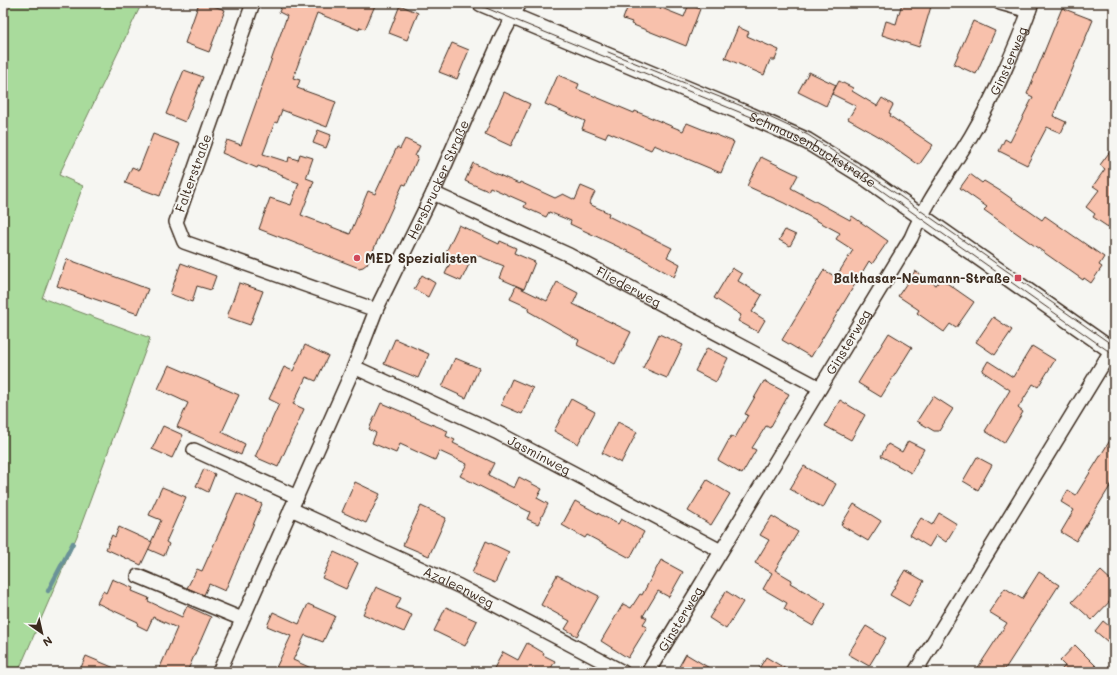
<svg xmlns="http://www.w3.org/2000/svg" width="1117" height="675" font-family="Mali,sans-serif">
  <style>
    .green { fill: #a9db9c; stroke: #72825d }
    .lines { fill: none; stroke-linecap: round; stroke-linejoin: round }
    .stream { stroke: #6b9298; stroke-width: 4.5 }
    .building { fill: #f8c1ac; stroke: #3b2a1e }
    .minor-casing { stroke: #3b2a1e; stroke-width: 16 }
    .tertiary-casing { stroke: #3b2a1e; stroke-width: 19 }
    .minor { stroke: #f6f6f2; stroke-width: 13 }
    .tertiary { stroke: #f6f6f2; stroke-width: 16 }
    .tram { stroke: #3b2a1e; stroke-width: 1 }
    .poi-dot { fill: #d1495b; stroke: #f6f6f2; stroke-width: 1.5 }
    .labels { text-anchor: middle; stroke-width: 4; stroke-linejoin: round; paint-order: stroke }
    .street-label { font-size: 13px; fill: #3b2a1e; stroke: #f6f6f2 }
    .poi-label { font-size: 13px; font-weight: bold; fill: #3b2a1e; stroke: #f6f6f2; text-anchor: start }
  </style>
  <rect width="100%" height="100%" fill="#f6f6f2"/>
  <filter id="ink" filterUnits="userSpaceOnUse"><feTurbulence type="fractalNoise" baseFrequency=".025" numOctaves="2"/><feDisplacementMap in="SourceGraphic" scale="8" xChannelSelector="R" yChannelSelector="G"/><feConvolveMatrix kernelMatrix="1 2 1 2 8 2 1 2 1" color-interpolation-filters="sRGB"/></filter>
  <g filter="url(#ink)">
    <path class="green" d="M3,3h139l-83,172 24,11 -41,112 108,40 -73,198 -59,136h-15z"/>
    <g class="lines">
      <path class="stream" d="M48,591l25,-48"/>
    </g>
    <g class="building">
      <path d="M199,3h6l20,7 -16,42 -24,-9z"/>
      <path d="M283,3h93l-11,26 -5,-2 -1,3 -42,-17 -24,65 7,2 -3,8 39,14 -9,25 -45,-17 -5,13 -2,-1 -12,32 25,8 1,-5 9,3 2,-6 13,4 -7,20 8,3 -13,34 49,19 18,-43 7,3 22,-47 3,2 5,-10 15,7 -5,10 3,1 -12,28 -3,-1 -36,80 -4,3 -4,1 -100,-39 11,-31 21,7 8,-22 -17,-6 1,-2 -25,-9 -1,2 -35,-15 5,-13 14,5 46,-129 -8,-4z"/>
      <path d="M629,3h20l35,14 5,-13 11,5 -14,37 -55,-22 1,-2 -9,-3z"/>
      <path d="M902,3h30l-13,44 -37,-12 4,-14 10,3z"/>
      <path d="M400,5l18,8 -11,27 -18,-7z"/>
      <path d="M1062,8l31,12 -40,96 13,6 -5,11 -14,-6 -20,38 -28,-14 6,-12 5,3 23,-45 -6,-3z"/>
      <path d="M973,21l22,10 -19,43 -22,-10z"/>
      <path d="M738,27l11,5 -2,4 32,14 -4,10h-5l-6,15 -39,-17z"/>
      <path d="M452,43l17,7 -12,29 -18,-7z"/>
      <path d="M184,70l19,7 -18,45 -19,-8z"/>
      <path d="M809,72l27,13 -10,21 -28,-14z"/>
      <path d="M558,75l21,9 -2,5 57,24 1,-2 48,20 4,-8 47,19 -13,31 -67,-28 -3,5 -43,-18 -3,6 -23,-9 3,-8 -40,-17z"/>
      <path d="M839,81l14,7 -1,3 25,15 5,-8 11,7 -4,8 2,1 -1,2 43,29 -14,20 -41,-29 -30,-17 8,-13 -24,-12z"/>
      <path d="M504,92l26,12 -19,42 -26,-12z"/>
      <path d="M318,130l13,5 -5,13 -13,-5z"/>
      <path d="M153,134l27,10 -20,52 -35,-13 7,-16 7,3z"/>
      <path d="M1114,146v72l-6,9 -15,-10 2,-3 -9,-7 13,-17 -6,-4 12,-17 -5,-4z"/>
      <path d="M761,157l37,18 -7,13 59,32 2,-4 36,25 -16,23 -3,-3 -58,96 -29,-17 42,-70 12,7 17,-27 -17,-11 4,-6 -56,-30 -37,-17z"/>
      <path d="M473,163l46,21 1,-2 35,16 8,-4 12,6 6,-14 14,6 -6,12 20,9 -1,3 64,32 -5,9 13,7 -6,13 -36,-21 -68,-32 1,-3 -22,-9 -3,5 -22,-10 2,-4 -36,-16 -2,4 -23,-10z"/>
      <path d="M970,174l12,9 2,-2 18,11 40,28 3,-4 59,41 -5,8 3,2 -11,16 -7,-5 -1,2 -99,-70 3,-3 -27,-19z"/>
      <path d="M459,225l40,19 1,-3 16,7 -2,5 21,9 -11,27 -25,-11 5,-12 -30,-12 -13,27 -16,-7 8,-17 -8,-3z"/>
      <path d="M785,230l11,5 -6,11 -11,-6z"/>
      <path d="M67,259l81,30 -10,25 -81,-28z"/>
      <path d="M181,263l35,13 -5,14 -14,-4 -5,16 -22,-8z"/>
      <path d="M732,268l10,6 -4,7 24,14 -10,17 13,8 -7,12 -20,-11 3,-6 -27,-17z"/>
      <path d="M915,271l21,14 5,-6 33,23 -18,26 -6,-4 -6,8 -27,-19 2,-3 -21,-14z"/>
      <path d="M422,275l13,8 -7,14 -14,-8z"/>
      <path d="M557,282l21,11 -5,11 58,28 -16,32 -38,-19 2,-5 -51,-29 2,-3 -20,-9 6,-13 31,15z"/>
      <path d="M239,283l24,8 -13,34 -23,-8z"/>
      <path d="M993,317l19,13 -17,25 -19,-13z"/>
      <path d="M889,333l23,14 -31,50 -23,-14z"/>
      <path d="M659,334l24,11 -16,33 -24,-10z"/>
      <path d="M395,339l34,15 -11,24 -34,-14z"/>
      <path d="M305,345l23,11 -12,25 -10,-4 -13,27 11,5 -26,58 -23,-10 24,-53 -10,-5 15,-32 9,4z"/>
      <path d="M1032,346l23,14 -17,27 -5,-3 -15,24 5,4 -19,31 -19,-12 25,-41 -28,-19 6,-10 25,16z"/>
      <path d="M707,348l21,10 -12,24 -21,-11z"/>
      <path d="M455,358l24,10 -13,30 -24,-11z"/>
      <path d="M169,365l70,30 -17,37 23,12 -4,11 -64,-28 11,-24 -30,-14z"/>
      <path d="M512,379l21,9 -11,26 -21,-9z"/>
      <path d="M764,381l25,13 -19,34 -4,-2 -14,22 4,2 -14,24 -24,-14 13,-24 4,2 13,-23 -3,-1z"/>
      <path d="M933,396l20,13 -14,22h-5l-17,-10z"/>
      <path d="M571,399l24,13 -17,32 -24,-13z"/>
      <path d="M840,400l25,15 -14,25 -26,-14z"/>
      <path d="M381,403l67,28 -2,5 9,4 -2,3 41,20 -6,12 26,13 5,-11 23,12 -5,9 11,6 -10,20 -11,-5 3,-7 -70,-36 7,-12 -28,-13 -4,9 -35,-16 -4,9 -24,-10 4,-10 -7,-4z"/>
      <path d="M618,422l19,10 -16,31 -19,-10z"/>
      <path d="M163,426l20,9 -11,23 -20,-9z"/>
      <path d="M1114,434v46l-38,61 -15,-9 13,-22 -13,-8 7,-12 8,5z"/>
      <path d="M908,441l16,8 -13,24 -30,-17 7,-12 14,8z"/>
      <path d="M977,457l15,8 -14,25 -15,-9z"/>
      <path d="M804,466l32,18 -13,24 -33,-19z"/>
      <path d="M204,469l11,5 -7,18 -12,-6z"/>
      <path d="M707,480l23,14 -19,31 -23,-14z"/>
      <path d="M355,482l25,12 -14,29 -24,-11z"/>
      <path d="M162,487l24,10 -20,45 3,2 -5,12 -16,-7 13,-29 -12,-5z"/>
      <path d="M237,493l25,11 -37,87 -16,-7 -5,11 -17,-7 10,-19 5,2z"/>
      <path d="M575,501l43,23 3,-5 23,13 -14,26 -43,-23 -2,3 -23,-13z"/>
      <path d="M854,504l27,17 -13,20 -27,-16z"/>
      <path d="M421,506l25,12 -17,38 -26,-11z"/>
      <path d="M939,513l18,11 -11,18 -10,-7 -7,12 -19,-12 11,-17 11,7z"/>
      <path d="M772,516l26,16 -23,38 17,10 -2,3 36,21 -13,22 -29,-17 3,-6 -24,-14 9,-16 -17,-10 14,-23 -9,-5z"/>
      <path d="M119,527l33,15 -11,23 -35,-16 6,-14 3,2z"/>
      <path d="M486,541l23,11 -14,31 -23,-10z"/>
      <path d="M334,552l24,11 -12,26 -24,-11z"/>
      <path d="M661,560l22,12 -14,25 -11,-6 -15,25 4,2 -4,6 4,3 -19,31 -27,-17 22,-37 8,4 9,-14 2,1z"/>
      <path d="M905,570l19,11 -15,25 -19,-11z"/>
      <path d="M1101,571l13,12v14l-22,23 -20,-18z"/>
      <path d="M1039,572l20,13 -56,87h-28l32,-49 -18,-11 16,-24 17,11z"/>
      <path d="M557,575l42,21 -22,40 -12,-7 5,-8 -29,-16z"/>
      <path d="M112,579l21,9 -1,3 17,7 -1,3 34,16 5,-11 24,11 -24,55h-29l19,-44 -24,-11 -6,13 -10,-5 1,-3 -41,-19 6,-12 3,2z"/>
      <path d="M376,587l25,11 -5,10 16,7 -8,17 -41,-18z"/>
      <path d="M726,591l17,11 -17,27 -17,-11z"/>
      <path d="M308,604l27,12 -12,26 -18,-7 -12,25 27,12h-46l17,-36 -24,-10 6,-14 26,12z"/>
      <path d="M446,607l31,14 -12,25 -31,-15z"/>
      <path d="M1103,621l11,9v17l-19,-16z"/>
      <path d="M866,626l20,12 -17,28 -21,-12z"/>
      <path d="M527,643l17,10 -1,2 12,6 -6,11h-57l11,-20 15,8z"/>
      <path d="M1075,645l27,27h-43l6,-6 -5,-5z"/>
      <path d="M686,654l30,18h-40z"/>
      <path d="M86,656l38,16h-45z"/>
      <path d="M766,657l25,15h-34z"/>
    </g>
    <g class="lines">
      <defs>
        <g id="minor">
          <path d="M253,3l-77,219 8,20 192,68"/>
          <path d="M1000,3l29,8"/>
          <path id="s1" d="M433,193l136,62 251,133"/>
          <path id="s2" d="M354,367l142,65 225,119"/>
          <path d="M194,450l103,47"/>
          <path id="s3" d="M291,509l168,77 164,86"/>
          <path d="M138,576l104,43"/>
          <path id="s4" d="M219,672l135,-305 22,-57 57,-117 69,-157 18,-33"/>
          <path id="s5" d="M648,672l263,-434c16,-38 39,-67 60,-102 23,-39 46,-91 61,-133"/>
          <path d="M915,672l199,-326"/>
        </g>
        <g id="tertiary">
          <path id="s6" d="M481,3l270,113 56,25 55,34 252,177"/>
        </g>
      </defs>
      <use href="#minor" class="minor-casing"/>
      <use href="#tertiary" class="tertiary-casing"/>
      <use href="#minor" class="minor"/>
      <use href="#tertiary" class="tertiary"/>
      <g class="tram">
        <path d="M474,3l292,120 39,18 56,35 253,179"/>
        <path d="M608,52l161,65 39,18 56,36 250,175"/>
      </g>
    </g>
  </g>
  <g class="poi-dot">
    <circle cx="357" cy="258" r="4"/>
    <rect x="1014" y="274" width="8" height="8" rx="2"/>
  </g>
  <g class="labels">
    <g class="street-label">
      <text dy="5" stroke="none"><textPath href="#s5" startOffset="710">Ginsterweg</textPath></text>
      <text dy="5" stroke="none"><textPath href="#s6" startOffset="363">Schmausenbuckstraße</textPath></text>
      <text transform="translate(193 173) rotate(-70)" y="5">Falterstraße</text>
      <text dy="5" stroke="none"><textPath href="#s4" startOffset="539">Hersbrucker Straße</textPath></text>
      <text dy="5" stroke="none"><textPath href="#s1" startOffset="217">Fliederweg</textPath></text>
      <text dy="5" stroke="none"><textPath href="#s5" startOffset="386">Ginsterweg</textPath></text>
      <text dy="5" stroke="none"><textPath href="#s2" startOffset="205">Jasminweg</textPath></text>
      <text dy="5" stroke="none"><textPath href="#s3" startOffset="185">Azaleenweg</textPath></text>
      <text dy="5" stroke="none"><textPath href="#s5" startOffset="62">Ginsterweg</textPath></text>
    </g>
    <g class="poi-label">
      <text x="365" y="263">MED Spezialisten</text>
      <text x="1010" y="283" text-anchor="end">Balthasar-Neumann-Straße</text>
    </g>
  </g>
  <rect width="1117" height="675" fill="none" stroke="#f6f6f2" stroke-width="16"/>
  <rect x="8" y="8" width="1101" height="659" fill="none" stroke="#3b2a1e" stroke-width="1.5" filter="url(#ink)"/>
  <g transform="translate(42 633) rotate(146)" stroke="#f6f6f2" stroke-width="3" paint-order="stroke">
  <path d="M0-3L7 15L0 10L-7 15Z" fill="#3b2a1e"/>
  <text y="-6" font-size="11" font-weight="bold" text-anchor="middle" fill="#3b2a1e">N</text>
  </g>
</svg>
